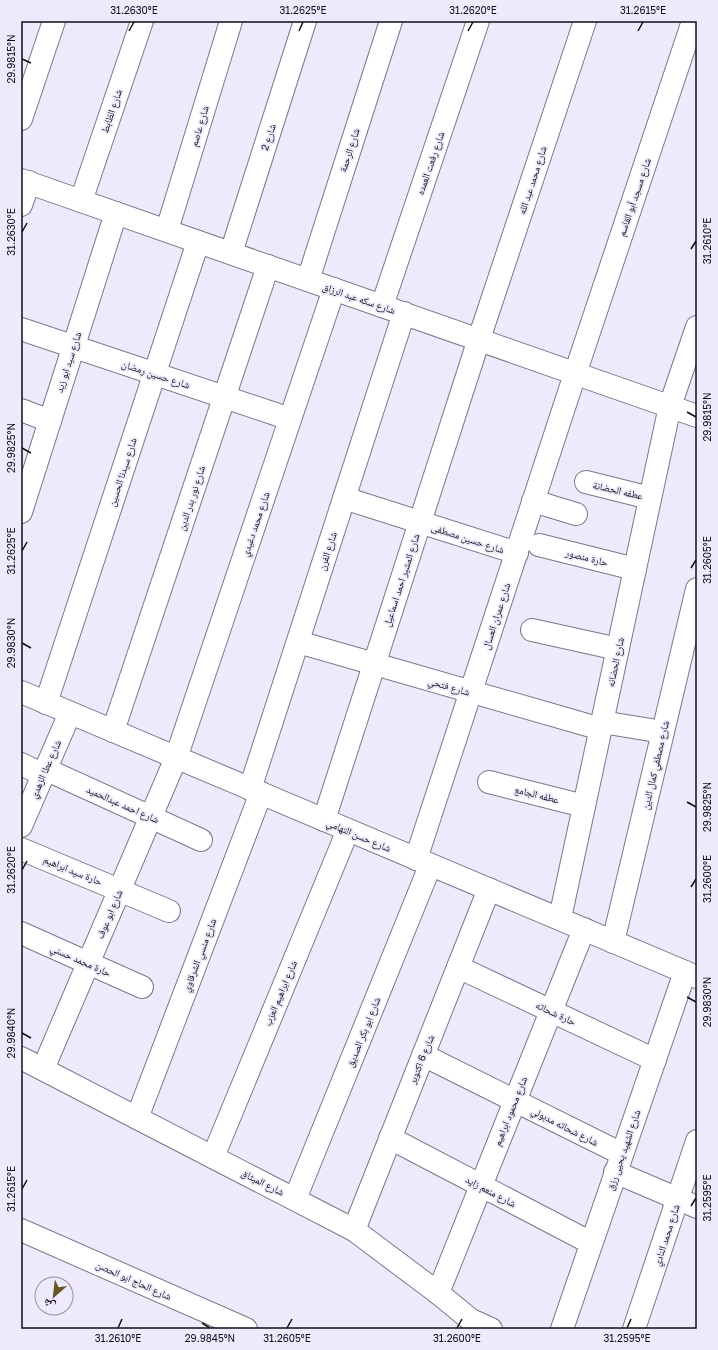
<svg xmlns="http://www.w3.org/2000/svg" width="718" height="1350" font-family="'Golos Text','Noto Naskh Arabic',sans-serif">
  <style>
    .lines { fill: none; stroke-linecap: round; stroke-linejoin: round }
    .street-casing { stroke: #7d758e; stroke-width: 24 }
    .street { stroke: #fff; stroke-width: 22 }
    .ticks { fill: none; stroke: #110d17; stroke-width: 1.5 }
    .labels { text-anchor: middle; stroke-width: 3.5; stroke-linejoin: round; paint-order: stroke }
    .street-label { font-size: 10px; fill: #110d17; stroke: #efeafb }
    .neatline { fill: none; stroke: #110d17; stroke-width: 1.5 }
    .ticks-label { font-size: 10px; text-anchor: middle; fill: #110d17 }
  </style>
  <rect width="100%" height="100%" fill="#efeafb"/>
  <g class="lines">
    <defs>
      <g id="street">
        <path d="M21,119l33,-98"/>
        <path d="M21,180l676,236"/>
        <path d="M81,201l61,-180"/>
        <path d="M21,205l8,-23"/>
        <path d="M167,230l64,-209"/>
        <path d="M231,253l74,-232"/>
        <path d="M308,280l83,-259"/>
        <path d="M382,306l96,-285"/>
        <path d="M21,329l269,90"/>
        <path d="M21,410l29,11"/>
        <path d="M586,482l64,16"/>
        <path d="M344,498l173,55"/>
        <path d="M533,501l43,13"/>
        <path d="M21,512l95,-299"/>
        <path d="M539,545l96,24"/>
        <path d="M532,630l86,19"/>
        <path d="M298,642l303,87"/>
        <path d="M21,692l676,285"/>
        <path d="M46,703l152,-461"/>
        <path d="M602,722l61,10"/>
        <path d="M113,731l155,-465"/>
        <path d="M21,764l21,10"/>
        <path d="M45,769l156,71"/>
        <path d="M489,782l95,24"/>
        <path d="M250,789l154,-476"/>
        <path d="M324,820l155,-481 106,-318"/>
        <path d="M21,826l49,-113"/>
        <path d="M21,849l148,62"/>
        <path d="M416,859l159,-485 118,-353"/>
        <path d="M560,918l110,-512 27,-79"/>
        <path d="M21,933l121,54"/>
        <path d="M613,942l84,-353"/>
        <path d="M458,967l197,93"/>
        <path d="M423,1055l199,99"/>
        <path d="M21,1058l333,172 84,63 33,27 20,9"/>
        <path d="M43,1069l133,-311 158,-469"/>
        <path d="M137,1118l124,-325"/>
        <path d="M390,1138l201,105"/>
        <path d="M213,1157l135,-327"/>
        <path d="M615,1172l82,35"/>
        <path d="M295,1199l135,-333"/>
        <path d="M21,1230l225,99"/>
        <path d="M354,1230l135,-341"/>
        <path d="M438,1293l146,-364"/>
        <path d="M562,1329l123,-357"/>
        <path d="M634,1329l63,-188"/>
      </g>
    </defs>
    <use href="#street" class="street-casing"/>
    <use href="#street" class="street"/>
  </g>
  <path class="ticks" d="M129,31l5,-9M299,31l4,-9M468,31l5,-9M638,31l5,-9M22,59l9,4M22,232l5,-9M691,249l5,-8M687,412l9,5M22,448l9,5M22,551l5,-9M691,568l5,-8M22,643l9,5M687,802l9,5M22,870l5,-9M691,887l5,-8M687,997l9,5M22,1033l9,5M22,1189l5,-9M691,1206l5,-8M202,1323l8,5M118,1328l4,-9M287,1328l5,-9M457,1328l5,-9M627,1328l4,-9"/>
  <g class="labels">
    <g class="street-label">
      <text transform="translate(111 111) rotate(-71)" y="4">شارع الظابط</text>
      <text transform="translate(199 126) rotate(-73)" y="4">شارع عاصم</text>
      <text transform="translate(268 137) rotate(-72)" y="4">شارع 2</text>
      <text transform="translate(349 150) rotate(-72)" y="4">شارع الرحمة</text>
      <text transform="translate(430 163) rotate(-71)" y="4">شارع رفعت العمده</text>
      <text transform="translate(532 180) rotate(-72)" y="4">شارع محمد عبد الله</text>
      <text transform="translate(634 197) rotate(-71)" y="4">شارع مسجد أبو القاسم</text>
      <text transform="translate(359 298) rotate(19)" y="4">شارع سكه عبد الرزاق</text>
      <text transform="translate(68 362) rotate(-72)" y="4">شارع سيد ابو زيد</text>
      <text transform="translate(156 374) rotate(18)" y="4">شارع حسين رمضان</text>
      <text transform="translate(122 472) rotate(-72)" y="4">شارع سيدنا الحسين</text>
      <text transform="translate(618 490) rotate(13)" y="4">عطفه الحضانة</text>
      <text transform="translate(191 498) rotate(-72)" y="4">شارع نور بدر الدين</text>
      <text transform="translate(255 524) rotate(-71)" y="4">شارع محمد دغيدي</text>
      <text transform="translate(468 538) rotate(18)" y="4">شارع حسين مصطفى</text>
      <text transform="translate(327 551) rotate(-72)" y="4">شارع الفرن</text>
      <text transform="translate(587 557) rotate(14)" y="4">حارة منصور</text>
      <text transform="translate(401 580) rotate(-72)" y="4">شارع المشير احمد اسماعيل</text>
      <text transform="translate(496 616) rotate(-72)" y="4">شارع عمران العسال</text>
      <text transform="translate(615 662) rotate(-78)" y="4">شارع الحضانه</text>
      <text transform="translate(449 686) rotate(16)" y="4">شارع فتحي</text>
      <text transform="translate(655 765) rotate(-77)" y="4">شارع مصطفي كمال الدين</text>
      <text transform="translate(45 769) rotate(-66)" y="4">شارع عطا الزهدي</text>
      <text transform="translate(537 794) rotate(14)" y="4">عطفه الجامع</text>
      <text transform="translate(123 804) rotate(24)" y="4">شارع احمد عبدالحميد</text>
      <text transform="translate(359 835) rotate(23)" y="4">شارع حسن التهامي</text>
      <text transform="translate(73 870) rotate(22)" y="4">حارة سيد ابراهيم</text>
      <text transform="translate(109 914) rotate(-67)" y="4">شارع ابو عوف</text>
      <text transform="translate(199 955) rotate(-69)" y="4">شارع منسي الشرقاوي</text>
      <text transform="translate(81 960) rotate(24)" y="4">حارة محمد حسني</text>
      <text transform="translate(280 993) rotate(-67)" y="4">شارع ابراهيم العزب</text>
      <text transform="translate(556 1013) rotate(25)" y="4">حارة شحاته</text>
      <text transform="translate(363 1032) rotate(-68)" y="4">شارع ابو بكر الصديق</text>
      <text transform="translate(421 1059) rotate(-68)" y="4">شارع 6 اكتوبر</text>
      <text transform="translate(510 1111) rotate(-68)" y="4">شارع محمود ابراهيم</text>
      <text transform="translate(565 1126) rotate(27)" y="4">شارع شحاته مدبولي</text>
      <text transform="translate(623 1150) rotate(-71)" y="4">شارع الشهيد يحيى رزق</text>
      <text transform="translate(263 1182) rotate(27)" y="4">شارع الميثاق</text>
      <text transform="translate(491 1191) rotate(28)" y="4">شارع منعم زايد</text>
      <text transform="translate(666 1235) rotate(-72)" y="4">شارع محمد النادي</text>
      <text transform="translate(134 1280) rotate(24)" y="4">شارع الحاج ابو الحصن</text>
    </g>
  </g>
  <rect width="718" height="1350" fill="none" stroke="#efeafb" stroke-width="44"/>
  <g transform="translate(54 1296) rotate(208)"><circle r="19" fill="#efeafb" stroke="#9692a0"/>
  <path d="M0-3L7 15L0 10L-7 15Z" fill="#675624"/>
  <text y="-6" font-size="11" font-weight="bold" text-anchor="middle" fill="#110d17">ش</text>
  </g>
  <rect x="22" y="22" width="674" height="1306" class="neatline"/>
  <g class="ticks-label">
    <text x="134" y="14">31.2630°E</text>
    <text x="303" y="14">31.2625°E</text>
    <text x="473" y="14">31.2620°E</text>
    <text x="643" y="14">31.2615°E</text>
    <text transform="translate(11 59) rotate(-90)" y="4">29.9815°N</text>
    <text transform="translate(11 232) rotate(-90)" y="4">31.2630°E</text>
    <text transform="translate(707 241) rotate(-90)" y="4">31.2610°E</text>
    <text transform="translate(707 417) rotate(-90)" y="4">29.9815°N</text>
    <text transform="translate(11 448) rotate(-90)" y="4">29.9825°N</text>
    <text transform="translate(11 551) rotate(-90)" y="4">31.2625°E</text>
    <text transform="translate(707 560) rotate(-90)" y="4">31.2605°E</text>
    <text transform="translate(11 643) rotate(-90)" y="4">29.9830°N</text>
    <text transform="translate(707 807) rotate(-90)" y="4">29.9825°N</text>
    <text transform="translate(11 870) rotate(-90)" y="4">31.2620°E</text>
    <text transform="translate(707 879) rotate(-90)" y="4">31.2600°E</text>
    <text transform="translate(707 1002) rotate(-90)" y="4">29.9830°N</text>
    <text transform="translate(11 1033) rotate(-90)" y="4">29.9840°N</text>
    <text transform="translate(11 1189) rotate(-90)" y="4">31.2615°E</text>
    <text transform="translate(707 1198) rotate(-90)" y="4">31.2595°E</text>
    <text x="118" y="1342">31.2610°E</text>
    <text x="210" y="1342">29.9845°N</text>
    <text x="287" y="1342">31.2605°E</text>
    <text x="457" y="1342">31.2600°E</text>
    <text x="627" y="1342">31.2595°E</text>
  </g>
</svg>
